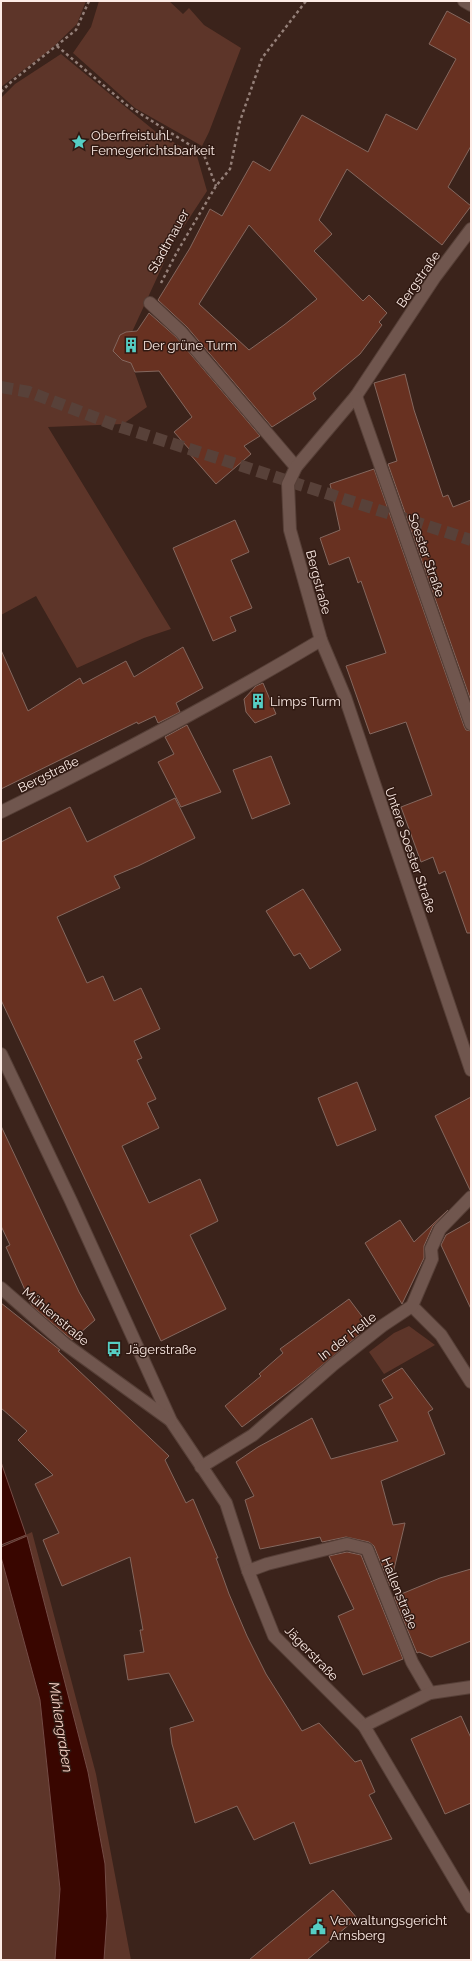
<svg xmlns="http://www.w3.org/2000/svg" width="472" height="1961" font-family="Raleway,sans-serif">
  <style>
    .green { fill: #5d3529 }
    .water { fill: #390600; stroke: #744b45 }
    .building { fill: #683121; stroke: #84675e; fill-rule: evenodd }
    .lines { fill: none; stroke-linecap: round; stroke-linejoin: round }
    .primary-tunnel { stroke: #584139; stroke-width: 12; stroke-dasharray: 12 6; stroke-linecap: butt }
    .lane-casing { stroke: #563f37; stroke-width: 14 }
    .street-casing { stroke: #563f37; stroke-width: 14 }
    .path { stroke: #947f78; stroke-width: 2.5; stroke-dasharray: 3 3; stroke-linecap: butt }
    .lane { stroke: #70564e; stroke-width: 12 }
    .street { stroke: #70564e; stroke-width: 12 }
    .labels { text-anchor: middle; stroke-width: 3; stroke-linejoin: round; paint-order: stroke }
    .poi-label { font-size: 13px; fill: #fdece6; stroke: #301912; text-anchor: start }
    .street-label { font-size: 13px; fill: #fdece6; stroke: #301912 }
    .water-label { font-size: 14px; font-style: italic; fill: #f9d4c8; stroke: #301912 }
  </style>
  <rect width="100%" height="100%" fill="#3b231b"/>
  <g class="green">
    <path d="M1,1h85l-9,23 -26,25 -50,38z"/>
    <path d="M99,1h70l14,13 6,-6 15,17 37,23 -32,84 -7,14 -67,-38 -62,-55 18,-26z"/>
    <path d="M61,54l95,78 41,24 10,35 -34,52 -41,89 -11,3 -5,8v7l15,12 16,45 -24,17 -75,3 123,202 -27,9 -67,30 -41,-72 -35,19v-517l14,-14z"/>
    <path d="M409,1326l26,19 -51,29 -15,-22 25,-19z"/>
    <path d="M32,1532l64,242 35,186h-27l3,-44 -2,-52 -17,-92 -61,-236 -26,11z"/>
    <path d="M1,1557l39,143 20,189 -5,71h-54z"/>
  </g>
  <g class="water">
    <path d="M1,1462l25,73 -25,10z"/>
    <path d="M27,1536l61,236 17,92 2,52 -3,44h-49l5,-71 -20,-189 -39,-143v-10z"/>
  </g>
  <g class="building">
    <path d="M447,11l24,13v122l-23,41 23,19 -29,39 -95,-76 -28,51 13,14 -18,17 49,50 6,-6 18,18 -8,9 3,3 -22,29 -47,39 3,6 -44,28 -85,-100 -29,-27 32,-52 20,-39 12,7 31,-55 17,10 32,-56 66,37 18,-38 31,16 39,-71 -27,-15zM249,225l68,74 -33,26 -35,25 -50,-46z"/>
    <path d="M149,313l27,24 84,99 -16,10 7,8 -35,30 -28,-32 2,-2 -16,-18 18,-15 -33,-46 -24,1 -4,-9 -9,-3 -9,-9 7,-16 6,-3 11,-1z"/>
    <path d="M405,374l9,36 29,87 5,-2 5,12 18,-7v201l-83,-237 9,-3 -23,-78z"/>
    <path d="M374,469l90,257 2,4 5,1v202h-4l-22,-62 -6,3 -6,-17 -12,5 -20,-55 31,-12 -26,-73 -36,12 -24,-68 40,-13 -25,-72 -3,2 -9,-26 -20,8 -9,-27 20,-8 -10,-46z"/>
    <path d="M235,520l14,32 -18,8 21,48 -22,9 6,14 -23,10 -40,-93z"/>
    <path d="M183,647l20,41 -27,15 4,9 -22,11 -3,-7 -17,8 -1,-2 -136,67v-139l27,61 52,-33 3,6 43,-23 8,16z"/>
    <path d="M263,683l13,31 -21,9 -9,-11 -2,-13 12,-13z"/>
    <path d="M187,725l34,67 -40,15 -23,-45 16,-8 -9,-17z"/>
    <path d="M271,756l19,48 -38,15 -19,-49z"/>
    <path d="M175,798l20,40 -57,28 -24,10 6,12 -63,29 30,66 16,-7 11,25 27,-13 19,41 -26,12 8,17 -5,2 19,39 -9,4 12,25 -37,18 27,57 51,-24 18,42 -28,14 36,74 -65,32 -160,-341v-158l69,-35 17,35z"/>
    <path d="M303,889l38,61 -31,19 -10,-16 -6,3 -28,-45z"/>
    <path d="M357,1082l19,48 -39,16 -19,-48z"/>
    <path d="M471,1097v93h-1l-35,-74z"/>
    <path d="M1,1126l78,166 16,28 -23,20 -40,-34 -26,-59 4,-2 -9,-19z"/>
    <path d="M448,1210l-15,16 -9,20v12l-22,46 -37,-61 35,-23 14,22z"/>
    <path d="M471,1221v88l-30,-64 5,-10z"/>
    <path d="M349,1299l18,24 -10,7 3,4 -57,47 -61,46 -17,-21 36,-30 -2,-2 24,-21 -3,-4z"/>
    <path d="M1,1303l59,47 -2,1 111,105 -4,4 21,43 7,-4 25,59h-2l13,36 18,42 19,38 36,57 17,-8 36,39 6,-2 14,32 -6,3 23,44 -82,25 -16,-42 -40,18 -17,-34 -42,17 -23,-79 -2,-16 24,-7 -25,-48 -41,7 -4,-25 20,-3 -4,-22h3l-13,-73 -68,29 -19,-46 16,-7 -24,-49 18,-9 -35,-35 9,-9 -26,-23z"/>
    <path d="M402,1368l31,41 -5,3 17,42 -64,27 12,44 12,-2 -15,63 -16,-40 -5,-4 -23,-5 -24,5 -2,-5 -60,12 -15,-49 9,-4 -18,-34 22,-15 54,-29 19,41 67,-18 -19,-36 14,-7 -11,-18z"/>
    <path d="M347,1552l14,3 42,104 -40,16 -25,-59 16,-7 -25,-53z"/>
    <path d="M471,1569v72l-40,16 -12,-5 -2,1 -23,-56 46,-19z"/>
    <path d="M461,1716l10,22v65l-26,11 -34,-75z"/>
    <path d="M333,1890l24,28 -50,42h-58z"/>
  </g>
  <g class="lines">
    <path class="primary-tunnel" d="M1,387l28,5 86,33 356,115"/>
    <defs>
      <path id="lane" d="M150,303l31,29 115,135"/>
      <g id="street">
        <path d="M464,1l7,4"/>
        <path d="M471,229l-36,48 -79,119 -60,71 -8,17 2,46 31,110 24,57 126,373"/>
        <path d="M356,396l115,328"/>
        <path d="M1,812c109,-53 216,-110 320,-172"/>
        <path d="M1,1054l70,147 100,220 55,82 22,68 26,65 90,90 107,181"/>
        <path d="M1,1288l64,56 105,76"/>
        <path d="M412,1306l29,29 30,47"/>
        <path d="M201,1467l52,-32 81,-71 48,-38 30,-20 20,-47 -1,-10 9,-20 31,-32"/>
        <path d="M248,1571l19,-7 80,-20 20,5 45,113 18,31"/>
        <path d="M364,1726l66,-33 41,-6"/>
      </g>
    </defs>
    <use href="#lane" class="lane-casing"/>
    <use href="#street" class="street-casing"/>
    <g class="path">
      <path d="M57,46l71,60 62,39 12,5 14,36"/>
      <path d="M1,92l10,-10 65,-52 13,-29"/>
      <path d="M161,283l16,-31 39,-66 14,-17 10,-48 22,-63 44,-57"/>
    </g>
    <use href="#lane" class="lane"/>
    <use href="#street" class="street"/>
  </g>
  <defs>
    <symbol id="sight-bare" viewBox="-9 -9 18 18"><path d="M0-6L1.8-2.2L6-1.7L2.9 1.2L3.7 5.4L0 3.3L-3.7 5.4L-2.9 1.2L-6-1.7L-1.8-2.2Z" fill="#56cec4" stroke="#301912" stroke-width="2.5" paint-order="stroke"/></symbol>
    <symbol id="building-bare" viewBox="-9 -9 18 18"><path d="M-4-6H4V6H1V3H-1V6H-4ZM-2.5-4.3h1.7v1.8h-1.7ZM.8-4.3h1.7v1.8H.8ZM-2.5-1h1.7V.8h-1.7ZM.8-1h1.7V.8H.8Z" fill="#56cec4" stroke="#301912" stroke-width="2.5" paint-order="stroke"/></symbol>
    <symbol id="bus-bare" viewBox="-9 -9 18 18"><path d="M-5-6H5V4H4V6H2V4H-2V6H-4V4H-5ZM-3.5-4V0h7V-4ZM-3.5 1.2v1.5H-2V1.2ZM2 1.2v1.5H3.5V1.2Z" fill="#56cec4" stroke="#301912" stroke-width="2.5" paint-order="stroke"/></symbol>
    <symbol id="civic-bare" viewBox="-9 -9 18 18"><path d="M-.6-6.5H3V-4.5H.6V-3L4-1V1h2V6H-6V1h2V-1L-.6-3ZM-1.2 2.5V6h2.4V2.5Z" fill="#56cec4" stroke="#301912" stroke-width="2.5" paint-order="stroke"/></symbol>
  </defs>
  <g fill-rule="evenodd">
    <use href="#sight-bare" x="68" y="131" width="22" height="22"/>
    <use href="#building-bare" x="120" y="334" width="22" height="22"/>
    <use href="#building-bare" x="247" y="690" width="22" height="22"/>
    <use href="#bus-bare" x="103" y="1338" width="22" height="22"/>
    <use href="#civic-bare" x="307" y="1916" width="22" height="22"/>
  </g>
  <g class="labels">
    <g class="poi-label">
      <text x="91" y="140">Oberfreistuhl,<tspan x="91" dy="15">Femegerichtsbarkeit</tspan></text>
      <text x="143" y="350">Der grüne Turm</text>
      <text x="270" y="706">Limps Turm</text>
      <text x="126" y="1354">Jägerstraße</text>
      <text x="330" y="1925">Verwaltungsgericht<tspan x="330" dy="15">Arnsberg</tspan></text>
    </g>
    <g class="street-label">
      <text transform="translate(168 241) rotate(-61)" y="5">Stadtmauer</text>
      <text transform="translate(418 279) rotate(-55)" y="5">Bergstraße</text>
      <text transform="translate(427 555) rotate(71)" y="5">Soester Straße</text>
      <text transform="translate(319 582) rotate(75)" y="5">Bergstraße</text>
      <text transform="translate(48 774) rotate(-26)" y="5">Bergstraße</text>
      <text transform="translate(411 850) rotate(71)" y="5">Untere Soester Straße</text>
      <text transform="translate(56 1316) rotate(40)" y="5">Mühlenstraße</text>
      <text transform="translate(347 1336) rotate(-38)" y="5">In der Helle</text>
      <text transform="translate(400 1593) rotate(68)" y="5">Hallenstraße</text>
      <text transform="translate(312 1653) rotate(46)" y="5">Jägerstraße</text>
    </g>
    <g class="water-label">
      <text transform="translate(61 1727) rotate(81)" y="5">Mühlengraben</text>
    </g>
  </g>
  <rect width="472" height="1961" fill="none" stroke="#fdece6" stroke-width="4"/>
</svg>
